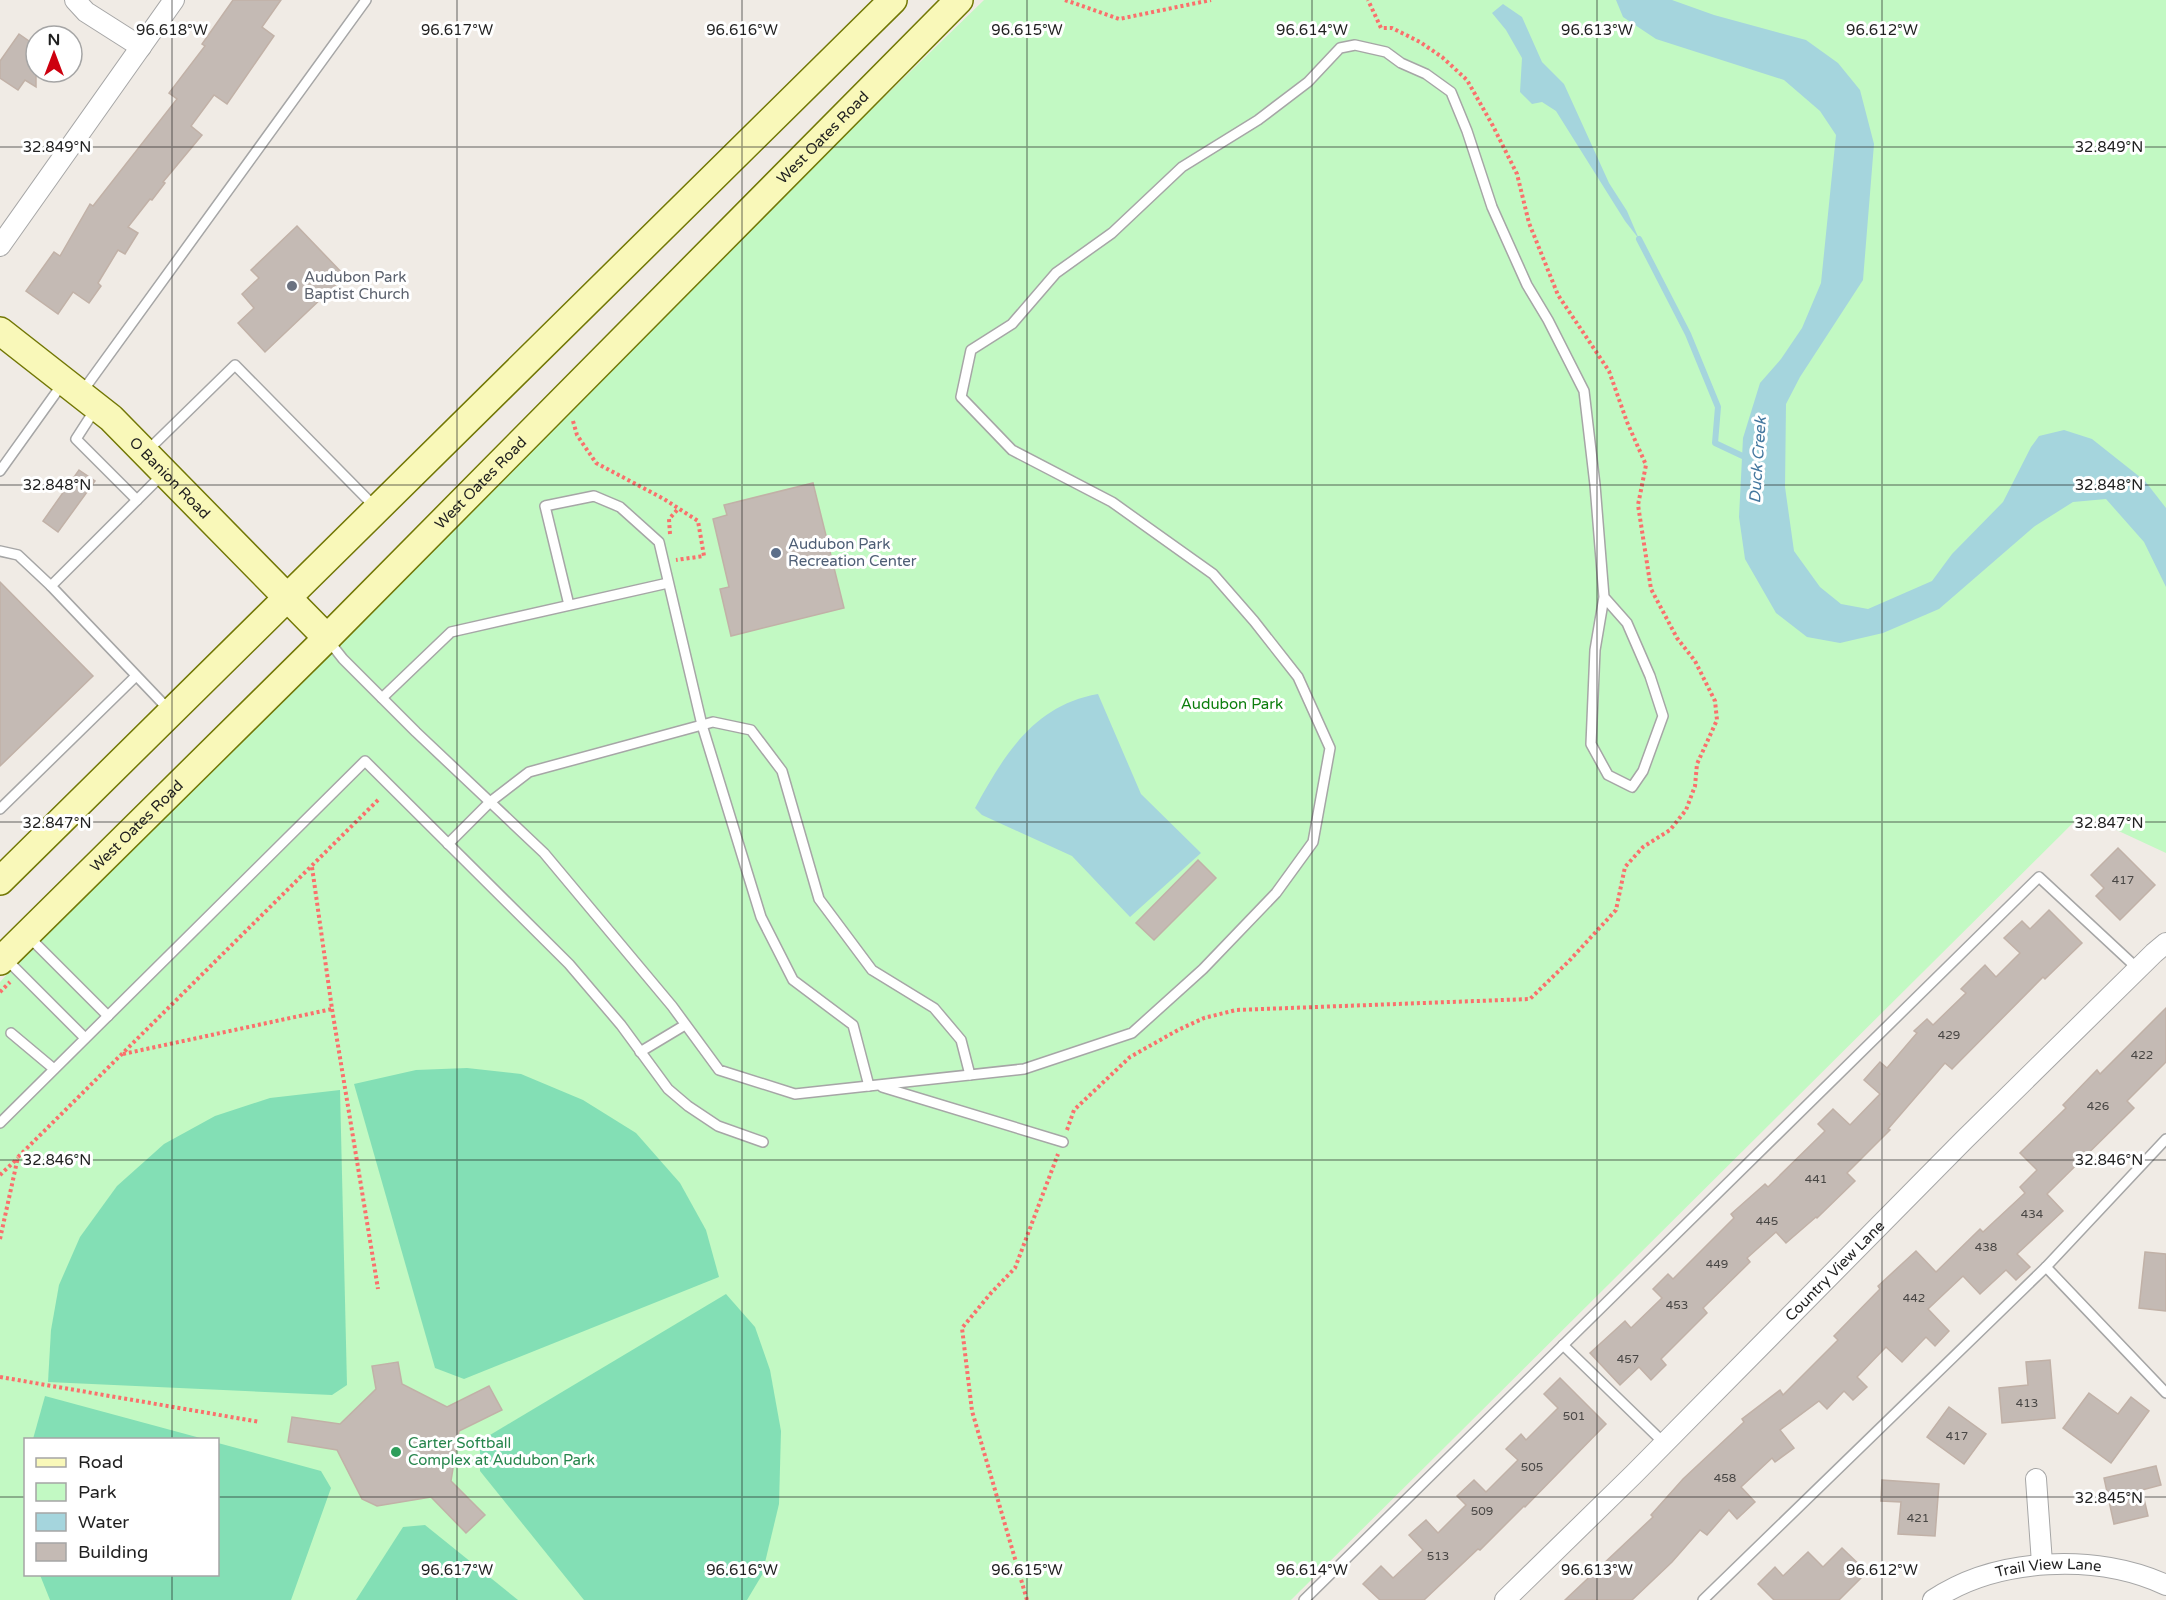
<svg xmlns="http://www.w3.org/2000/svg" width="2166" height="1600" font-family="'Varela Round',sans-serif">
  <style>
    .park { fill: #c2f9c3; fill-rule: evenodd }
    .pitch { fill: #83dfb5 }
    .water { fill: #a5d5dd }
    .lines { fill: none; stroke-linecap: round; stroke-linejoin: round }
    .stream { stroke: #a5d5dd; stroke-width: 6 }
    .building { fill: #c4bab4; stroke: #c1b1a7; stroke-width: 1.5 }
    .lane-casing { stroke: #a6a6a6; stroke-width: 12 }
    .street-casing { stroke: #a6a6a6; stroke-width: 22 }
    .secondary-casing { stroke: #727705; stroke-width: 30 }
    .path { stroke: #fa706c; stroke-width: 4; stroke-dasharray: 3 3; stroke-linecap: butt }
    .lane { stroke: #fff; stroke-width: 9 }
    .street { stroke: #fff; stroke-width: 20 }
    .secondary { stroke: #f9f8b9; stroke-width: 27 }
    .ticks { fill: none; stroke: #1f1f1f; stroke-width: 1.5; stroke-opacity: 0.45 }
    .worship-dot { fill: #6b7280; stroke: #fff; stroke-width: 2 }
    .service-dot { fill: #5c6f8a; stroke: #fff; stroke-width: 2 }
    .leisure-dot { fill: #2e9e5b; stroke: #fff; stroke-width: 2 }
    .labels { text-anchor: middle; stroke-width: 6; stroke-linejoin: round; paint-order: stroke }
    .number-label { font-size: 12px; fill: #484644 }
    .street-label { font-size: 15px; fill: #1f1f1f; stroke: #fff }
    .worship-label { font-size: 15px; fill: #5b616d; stroke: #fff; text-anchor: start }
    .service-label { font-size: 15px; fill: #4e5e75; stroke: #fff; text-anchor: start }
    .park-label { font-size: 15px; fill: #0c7e0d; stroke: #fff }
    .leisure-label { font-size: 15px; fill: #27864d; stroke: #fff; text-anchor: start }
    .water-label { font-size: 16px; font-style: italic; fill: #45789f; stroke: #fff }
    .ticks-label { font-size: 15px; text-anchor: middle; fill: #1f1f1f; stroke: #fff; stroke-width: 6; stroke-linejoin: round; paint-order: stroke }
  </style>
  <rect width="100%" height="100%" fill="#f0ebe5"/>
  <path class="park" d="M984,0h1182v853l-84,-39 -791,786h-1291v-618l51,-56 688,-688zM26,1440h192v134h-192z"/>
  <g class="pitch">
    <path d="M467,1068l54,6 62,26 53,33 44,50 26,47 13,47 -255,102 -29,-11 -81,-284 62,-14z"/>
    <path d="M340,1090l7,295 -15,10 -284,-13 3,-52 8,-45 21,-48 37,-51 47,-42 51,-28 55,-18z"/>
    <path d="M726,1294l29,33 15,43 11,61 -2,73 -17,71 -15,25h-163l-104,-129v-30z"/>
    <path d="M45,1396l159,43h-171z"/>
    <path d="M218,1443l103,28 10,17 -40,112h-241l-10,-25 178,-1z"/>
    <path d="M425,1525l93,75h-162l47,-73z"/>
  </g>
  <g class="water">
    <path d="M1616,0h56l42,15 92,25 32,23 22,27 14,54 -11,136 -63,97 -14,27 -1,83 9,64 26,36 21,17 27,5 64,-28 20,-27 51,-52 28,-55 8,-11 25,-6 28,9 53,42 21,27v79l-22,-45 -38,-43 -33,3 -38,24 -96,83 -56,24 -43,10 -33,-6 -31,-24 -31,-54 -6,-42 4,-79 17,-55 21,-24 21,-31 19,-45 15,-148 -16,-24 -36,-31 -128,-41 -33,-22z"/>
    <path d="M1503,4l19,13 20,45 22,22 45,99 18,28 12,28 -14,-18 -69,-110 -14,-9 -10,2 -12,-12 2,-34 -16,-28 -14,-17z"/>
    <path d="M1098,694l43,100 60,59 -71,64 -58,-61 -90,-41 -7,-7c29,-53 59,-103 123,-114z"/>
  </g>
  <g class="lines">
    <path class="stream" d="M1639,239l49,95 30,73 -3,36 34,16"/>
  </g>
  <g class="building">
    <path d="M233,0h48l-19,27 12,9 -47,68 -13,-9 -23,31 11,9 -39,47 2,1 -13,17 -2,-1 -22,28 10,6 -13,21 -7,-4 -20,33 3,3 -12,17 -16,-11 -15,22 -32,-23 28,-39 6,4 30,-52 3,2 84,-107 -8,-6 36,-47 -3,-2z"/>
    <path d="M19,34l17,12v41l-11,-7 -7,10 -18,-12v-17z"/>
    <path d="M297,226l48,50 -80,76 -27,-29 16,-15 -12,-14 17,-16 -8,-8z"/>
    <path d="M79,470l16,11 -37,51 -15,-11z"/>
    <path d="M813,483l31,125 -113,28 -11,-47 9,-2 -16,-68 14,-4 -3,-10z"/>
    <path d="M0,582l93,94 -93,90z"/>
    <path d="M2118,848l37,37 -35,35 -24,-24 8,-8 -13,-13z"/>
    <path d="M1198,860l18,18 -62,62 -18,-17z"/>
    <path d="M2049,910l33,33 -37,36 -2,-2 -91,92 -7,-6 -57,66 2,1 -43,43 8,8 -38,37 -1,-1 -30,26 -10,-11 -29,26 3,4 -47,46 4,5 -46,46 5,6 -15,15 -12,-13 -19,18 -30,-32 35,-32 6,7 31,-30 -9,-9 15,-15 5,5 61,-61 -3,-4 34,-30 3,3 57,-56 -7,-7 15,-15 17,16 30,-31 -16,-14 16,-18 7,6 30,-35 -3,-2 13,-12 6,6 33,-32 -5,-4 24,-24 11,12 24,-24 -16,-15 18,-17 8,8z"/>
    <path d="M2166,1008v54l-39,39 7,7 -87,86 16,17 -46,43 13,13 -14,13 -10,-10 -26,24 -17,-18 -35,33 21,22 -14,15 -9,-9 -24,25 -16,-15 -29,30 10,10 -14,13 -9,-9 -17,18 -8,-8 -39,29 14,18 -19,14 -3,-4 -31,29 14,15 -18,17 -8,-9 -22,25 -7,-5 -28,32 -40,38h-67l88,-83 -2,-2 32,-36 61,-57 -2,-3 38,-29 3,5 55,-55 -4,-4 46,-47 -2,-3 38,-35 20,21 44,-43 3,3 42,-39 -5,-6 17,-17 -17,-17 46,-45 -3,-3 34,-35 3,4z"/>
    <path d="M2145,1252l21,2v57l-27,-3z"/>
    <path d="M2050,1360l5,58 -53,5 -3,-35 29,-3 -2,-23z"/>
    <path d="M398,1362l4,22 45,23 42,-21 13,24 -43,21 -8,50 34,34 -19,18 -35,-36 -54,9 -15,-7 -25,-49 -49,-8 4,-25 48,7 36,-35 -4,-23z"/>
    <path d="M1560,1378l46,46 -81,83 -1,-1 -44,44 -2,-1 -54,51h-44l-17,-16 18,-18 12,12 30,-28 -14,-15 17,-15 12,13 28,-28 -9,-9 17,-16 12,12 32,-32 -12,-11 15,-15 5,6 32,-32 -14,-14z"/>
    <path d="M2089,1393l29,21 13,-17 18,14 -38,52 -48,-35z"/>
    <path d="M1949,1407l37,27 -22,30 -37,-27z"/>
    <path d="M2156,1466l5,19 -19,5 6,26 -34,8 -10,-46z"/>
    <path d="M1882,1480l57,4 -4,52 -37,-2 3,-32 -20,-1z"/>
    <path d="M1842,1548l25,24 -28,28h-65l-16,-16 17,-17 8,9 25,-24 15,15z"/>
  </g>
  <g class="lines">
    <defs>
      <g id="lane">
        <path d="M82,392l284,-392"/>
        <path d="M96,408l-20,31 61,61"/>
        <path d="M147,451l88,-86 140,142"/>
        <path d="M0,471l63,-88"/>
        <path d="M163,474l-112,112 119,125"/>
        <path d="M0,551l18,4 33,31"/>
        <path d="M569,605l-24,-99 49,-10 26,11 39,35 43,183 59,192 32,63 60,45 16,61"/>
        <path d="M328,640l15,19 73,73 128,121 128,153 47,64 76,24 229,-25 108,-36 71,-64 73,-76 37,-51 17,-94 -32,-71 -44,-56 -41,-47 -101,-72 -100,-52 -51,-53 10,-47 41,-26 44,-51 56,-40 70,-66 76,-47 50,-38 32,-34 15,-3 31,7 15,11 25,11 25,18 16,39 25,76 35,78 21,35 36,71 11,94 9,112 -9,53 -4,94 17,31 24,12 11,-16 20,-55 -13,-40 -23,-53 -23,-26"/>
        <path d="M382,698l69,-66 217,-49"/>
        <path d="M0,809l136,-133"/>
        <path d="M448,844l42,-42 39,-30 184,-50 38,8 31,41 37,128 53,71 62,38 27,32 9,35"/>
        <path d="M28,943l5,-2 75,75"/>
        <path d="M10,957l1,7 74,74"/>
        <path d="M11,1033l43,36"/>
        <path d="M640,1052l45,-27"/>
        <path d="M882,1087l181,55"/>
        <path d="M0,1123l365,-362 204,203 52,61 47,64 20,17 30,20 45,16"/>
        <path d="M2046,1267l120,126"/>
        <path d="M1563,1345l101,98"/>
        <path d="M1304,1600l735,-723 99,92"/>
        <path d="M1703,1600l343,-333 120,-128"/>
      </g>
      <g id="street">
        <path d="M75,0l11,12 55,35"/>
        <path d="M0,246l174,-246"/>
        <path d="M2036,1479l6,84"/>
        <path id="s1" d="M1505,1600l129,-126 330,-334 190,-187 12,-10"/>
        <path id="s2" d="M1933,1600c64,-43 164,-47 233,-15"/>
      </g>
      <g id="secondary">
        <path id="s3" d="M0,331l111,87 216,220"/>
        <path d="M0,881l893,-881"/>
        <path id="s4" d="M0,961l327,-323 632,-638"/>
      </g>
    </defs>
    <use href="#lane" class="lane-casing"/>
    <use href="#street" class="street-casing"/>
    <use href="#secondary" class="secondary-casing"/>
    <g class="path">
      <path d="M1065,0l54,19 92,-19"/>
      <path d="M573,421l4,14 19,28 68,36 34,22 6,35 -28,4"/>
      <path d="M670,534l-1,-15 9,-10"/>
      <path d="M0,992l10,-10"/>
      <path d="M332,1009l46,280"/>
      <path d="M123,1054l209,-45 -20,-142"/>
      <path d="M1067,1130l7,-20 56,-53 48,-27 26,-12 32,-8 294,-11 39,-38 47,-51 9,-43 18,-20 27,-17 16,-20 9,-24 2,-22 20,-44 -2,-19 -20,-40 -18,-23 -26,-49 -13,-84 8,-40 -19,-43 -18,-51 -51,-76 -29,-72 -12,-49 -24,-48 -26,-46 -25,-23 -22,-15 -28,-14h-11l-13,-28"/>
      <path d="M0,1175l18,-17"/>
      <path d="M0,1239l18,-82 362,-359"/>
      <path d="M0,1377l260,45"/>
      <path d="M1027,1600l-55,-189 -10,-83 29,-35 24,-25 43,-114"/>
    </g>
    <use href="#lane" class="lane"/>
    <use href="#street" class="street"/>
    <use href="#secondary" class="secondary"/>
  </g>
  <path class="ticks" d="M172,0v1440M457,0v1600M742,0v1600M1027,0v1600M1312,0v1600M1597,0v1600M1882,0v1600M0,147h2166M0,485h2166M0,822h2166M0,1160h2166M0,1497h26M218,1497h1948M172,1574v26"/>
  <circle class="worship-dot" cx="292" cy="286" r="6"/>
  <circle class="service-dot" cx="776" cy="553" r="6"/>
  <circle class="leisure-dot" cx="396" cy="1452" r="6"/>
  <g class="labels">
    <g class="number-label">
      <text x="2123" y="884">417</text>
      <text x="1949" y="1039">429</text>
      <text x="2142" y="1059">422</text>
      <text x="2098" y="1110">426</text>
      <text x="1816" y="1183">441</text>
      <text x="2032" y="1218">434</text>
      <text x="1767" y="1225">445</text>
      <text x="1986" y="1251">438</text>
      <text x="1717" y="1268">449</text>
      <text x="1914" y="1302">442</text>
      <text x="1677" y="1309">453</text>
      <text x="1628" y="1363">457</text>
      <text x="2027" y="1407">413</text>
      <text x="1574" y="1420">501</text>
      <text x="1957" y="1440">417</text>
      <text x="1532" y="1471">505</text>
      <text x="1725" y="1482">458</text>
      <text x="1482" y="1515">509</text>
      <text x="1918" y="1522">421</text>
      <text x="1438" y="1560">513</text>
    </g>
    <g class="street-label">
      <text dy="5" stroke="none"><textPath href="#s4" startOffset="1164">West Oates Road</textPath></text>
      <text dy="5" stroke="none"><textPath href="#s3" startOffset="225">O Banion Road</textPath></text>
      <text dy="5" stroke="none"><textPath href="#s4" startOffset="678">West Oates Road</textPath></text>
      <text dy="5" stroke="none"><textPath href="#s4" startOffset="192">West Oates Road</textPath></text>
      <text dy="5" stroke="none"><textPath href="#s1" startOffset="466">Country View Lane</textPath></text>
      <text dy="5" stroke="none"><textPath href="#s2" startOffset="122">Trail View Lane</textPath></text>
    </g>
    <g class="worship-label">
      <text x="304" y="282">Audubon Park<tspan x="304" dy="17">Baptist Church</tspan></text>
    </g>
    <g class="service-label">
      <text x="788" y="549">Audubon Park<tspan x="788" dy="17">Recreation Center</tspan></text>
    </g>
    <g class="park-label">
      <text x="1232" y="709">Audubon Park</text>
    </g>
    <g class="leisure-label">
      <text x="408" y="1448">Carter Softball<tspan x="408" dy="17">Complex at Audubon Park</tspan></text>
    </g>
    <g class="water-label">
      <text transform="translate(1757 460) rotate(-86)" y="6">Duck Creek</text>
    </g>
  </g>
  <g class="ticks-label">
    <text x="172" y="35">96.618°W</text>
    <text x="457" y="35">96.617°W</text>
    <text x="742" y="35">96.616°W</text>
    <text x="1027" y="35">96.615°W</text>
    <text x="1312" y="35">96.614°W</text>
    <text x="1597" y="35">96.613°W</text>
    <text x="1882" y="35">96.612°W</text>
    <text x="57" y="152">32.849°N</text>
    <text x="2109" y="152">32.849°N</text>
    <text x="57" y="490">32.848°N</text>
    <text x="2109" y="490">32.848°N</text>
    <text x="57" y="828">32.847°N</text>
    <text x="2109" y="828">32.847°N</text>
    <text x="57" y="1165">32.846°N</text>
    <text x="2109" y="1165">32.846°N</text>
    <text x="2109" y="1503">32.845°N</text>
    <text x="457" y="1575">96.617°W</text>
    <text x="742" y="1575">96.616°W</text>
    <text x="1027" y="1575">96.615°W</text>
    <text x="1312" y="1575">96.614°W</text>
    <text x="1597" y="1575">96.613°W</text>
    <text x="1882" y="1575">96.612°W</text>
  </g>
  <rect x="24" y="1438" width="195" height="138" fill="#ffffff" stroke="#a5a5a5" stroke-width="1.5"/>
  <rect x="36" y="1458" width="30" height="9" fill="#f9f8b9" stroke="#a5a5a5" stroke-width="1.5"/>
  <text x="78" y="1468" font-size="18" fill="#1f1f1f">Road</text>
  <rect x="36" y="1483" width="30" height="18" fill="#c2f9c3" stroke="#a5a5a5" stroke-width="1.5"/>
  <text x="78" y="1498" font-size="18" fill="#1f1f1f">Park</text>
  <rect x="36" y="1513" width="30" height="18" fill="#a5d5dd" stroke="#a5a5a5" stroke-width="1.5"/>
  <text x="78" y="1528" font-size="18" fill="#1f1f1f">Water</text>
  <rect x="36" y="1543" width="30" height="18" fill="#c4bab4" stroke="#a5a5a5" stroke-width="1.5"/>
  <text x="78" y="1558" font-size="18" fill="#1f1f1f">Building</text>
  <g transform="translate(54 54)"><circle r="28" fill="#ffffff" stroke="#a5a5a5" stroke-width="1.5"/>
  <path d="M0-4.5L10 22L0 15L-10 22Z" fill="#cd000f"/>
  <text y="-9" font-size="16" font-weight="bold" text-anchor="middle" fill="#1f1f1f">N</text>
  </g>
</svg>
